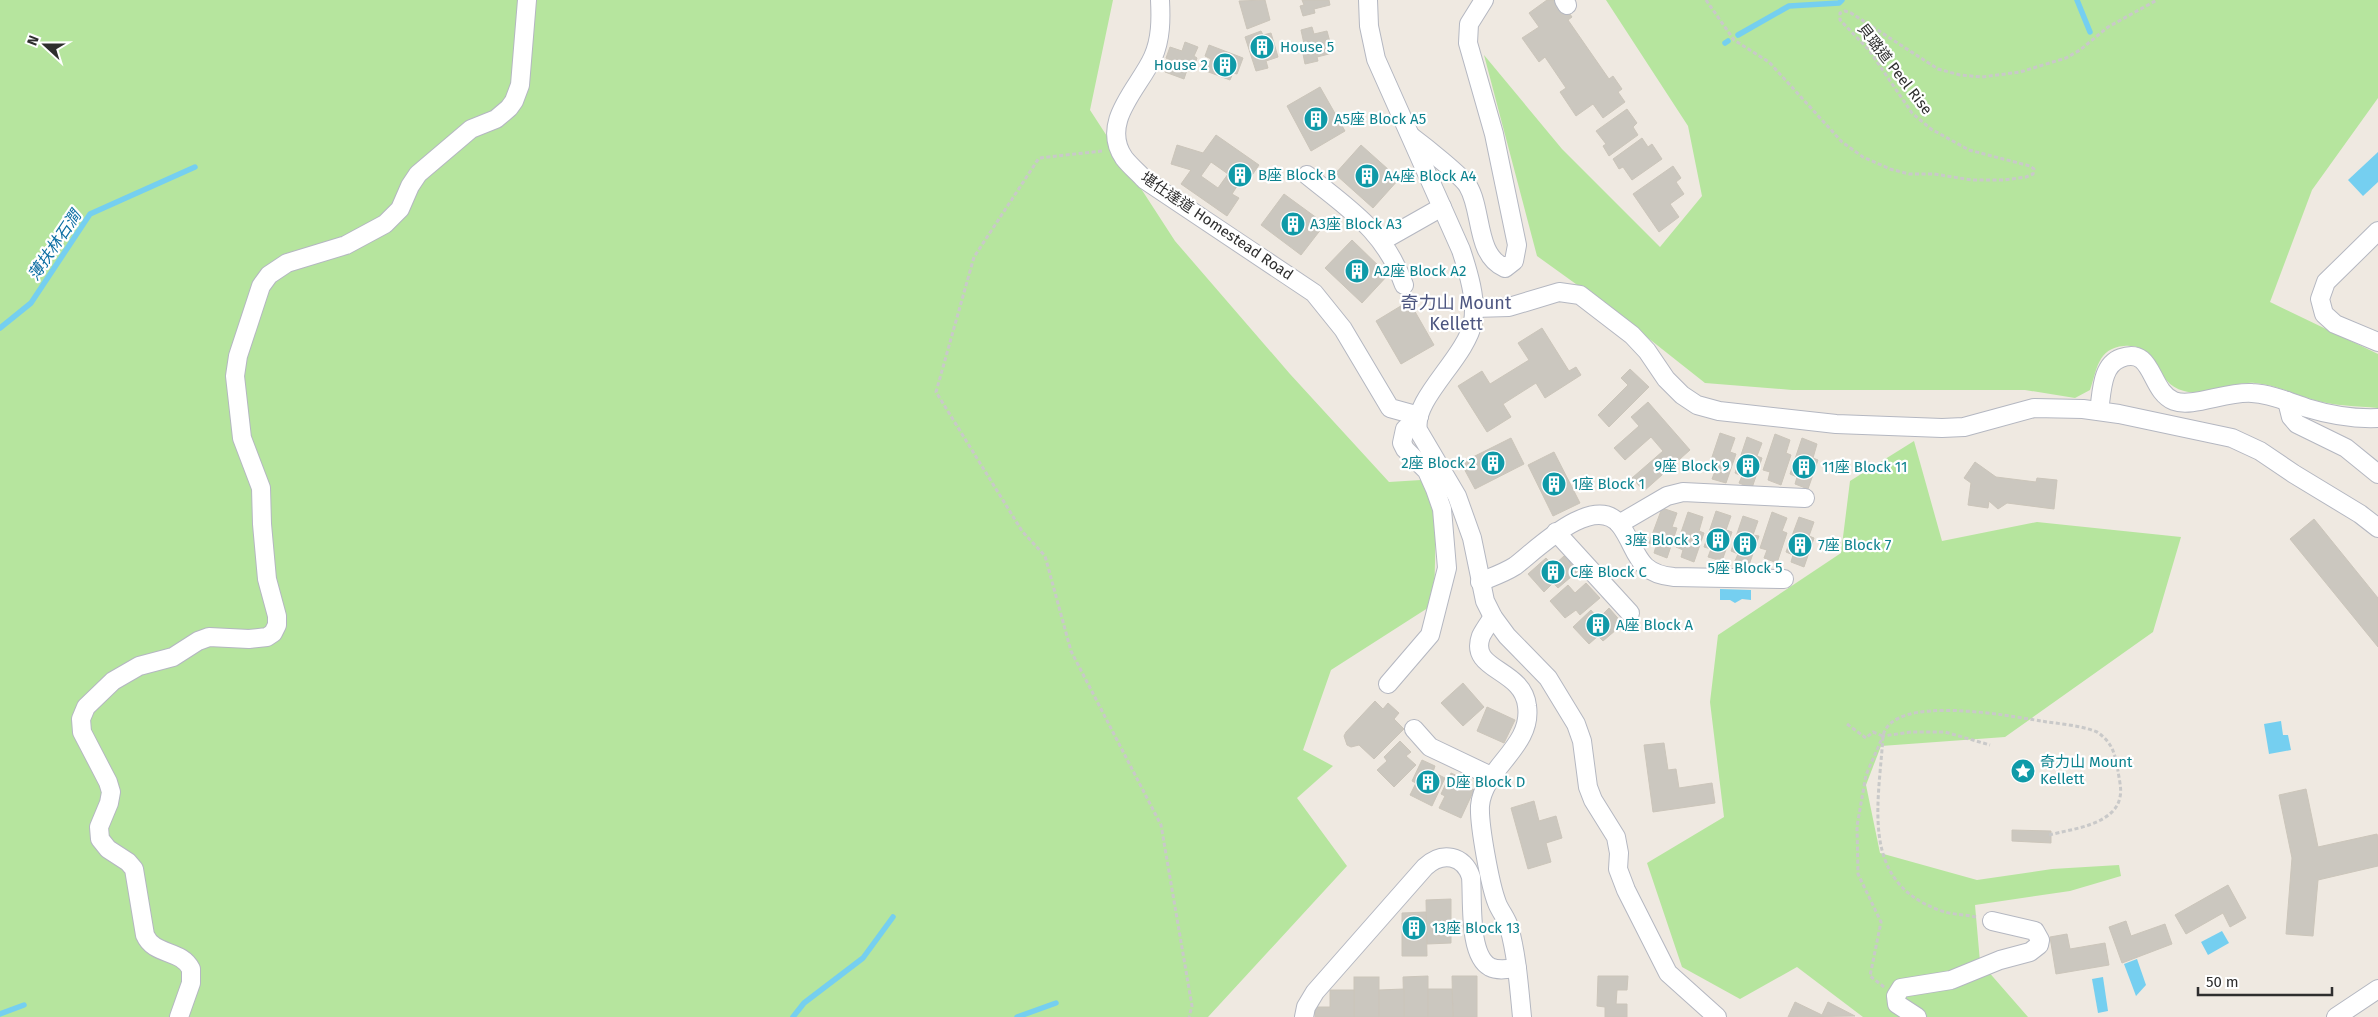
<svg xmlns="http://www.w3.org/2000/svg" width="2378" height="1017" font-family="'Fira Sans','Noto Sans TC',sans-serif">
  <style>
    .green { fill: #b6e59e }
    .water { fill: #75cff0 }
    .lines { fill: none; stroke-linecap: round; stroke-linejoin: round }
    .stream { stroke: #75cff0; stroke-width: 5.5 }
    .building { fill: #cbc7bf; stroke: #cbc5ba; fill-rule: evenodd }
    .minor-casing { stroke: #b4b7c1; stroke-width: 20 }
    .path { stroke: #c9c9c9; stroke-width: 3; stroke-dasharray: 4 2.5; stroke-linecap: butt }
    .minor { stroke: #fff; stroke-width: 18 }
    .labels { text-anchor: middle; stroke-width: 4.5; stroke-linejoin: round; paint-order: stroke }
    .culture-label { font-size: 15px; fill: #0d838f; stroke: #fff; text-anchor: start }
    .street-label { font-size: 15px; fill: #2e2e2e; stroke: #fff }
    .water-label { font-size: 16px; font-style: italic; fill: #0d6fa3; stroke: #fff }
    .quarter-label { font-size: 18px; fill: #4d5680; stroke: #fff }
  </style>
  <rect width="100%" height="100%" fill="#efe9e1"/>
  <g class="green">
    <path d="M0,0h1113l-23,110 85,131 115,133 99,108 48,-3 -3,125 -103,66 -28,80 30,16 -36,32 50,68 -139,151h-1208z"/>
    <path d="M1606,0h772v98l-66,92 -42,112 108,52v54c-22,-2 -43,-2 -64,-8 -20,-6 -38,-15 -59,-17 -24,-2 -47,15 -71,8 -32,-8 -23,-48 -60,-45 -27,2 -27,25 -34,44l-15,8 -50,-8h-233l-87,-7 -86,-68 -82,-59 -53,-201 78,94 98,98 42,-51 -14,-70z"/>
    <path d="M1914,441l28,100 95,-19 144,15 -28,95 -148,105 -124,9 -15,39 14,68 97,27 75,-11 67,-4 2,11 -51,15 -95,14 5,57 48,55h-165l-66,-50 -57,32 -58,-32 -35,-104 77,-46 -14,-115 8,-67 123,-82 9,-72z"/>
  </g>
  <g class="water">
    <path d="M2378,152v30l-15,14 -15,-16z"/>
    <path d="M1720,589l31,1v10l-9,-1 -7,4 -5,-3h-10z"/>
    <path d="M2281,721l2,14h5l3,15 -22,4 -5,-30z"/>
    <path d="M2222,931l7,12 -21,12 -7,-13z"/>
    <path d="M2137,959l9,26 -10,11 -12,-32z"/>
    <path d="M2103,977l5,34 -10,2 -6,-34z"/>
  </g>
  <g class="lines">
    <g class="stream">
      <path d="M2077,0l13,32"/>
      <path d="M1738,35l51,-29 50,-3 3,-3"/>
      <path d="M1725,43l3,-2"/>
      <path d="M0,328l31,-25 59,-89 105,-47"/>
      <path d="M0,1014l24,-9"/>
      <path d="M793,1017l11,-14 59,-45 30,-41"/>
      <path d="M1017,1017l39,-14"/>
    </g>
  </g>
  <g class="building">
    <path d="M1265,0l5,20 -23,9 -8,-28z"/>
    <path d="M1302,0h27l1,5 -16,4 1,4 -12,3 -3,-10 4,-1z"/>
    <path d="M1547,0h7l5,7 4,-3 9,13 -4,3 41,59 4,-3 9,13 -4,3 7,10 -22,16 -10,-14 -17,12 -16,-24 6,-4 -21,-31 -6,5 -17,-24 17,-11 -10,-14z"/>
    <path d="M1312,27l2,7 13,-3 6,22 -16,4 1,4 -13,3 -2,-10 3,-1 -5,-23z"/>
    <path d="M1261,31l2,4 8,-2 7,24 -12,4 2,7 -12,3 -11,-34z"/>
    <path d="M1185,42l13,5 -4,9 3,2 -4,11 -5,-2 -4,12 -19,-7 5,-12 -4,-2 4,-11 12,4z"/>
    <path d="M1209,45l34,13 -6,16 -4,-1 -3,7 -24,-9 5,-12 -6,-3z"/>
    <path d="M1320,87l25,44 -34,20 -24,-45z"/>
    <path d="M1627,109l10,14 -4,4 5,8 -29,21 -6,-10 3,-2 -10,-13z"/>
    <path d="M1216,135l43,30 -13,19 -5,-4 -9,14 7,4 -12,18 -46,-32 10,-14 -20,-6 6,-19 26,8zM1211,162l17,12 -10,14 -17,-12z"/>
    <path d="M1642,138l6,9 4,-3 10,15 -30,21 -9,-13 -4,2 -6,-10z"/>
    <path d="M1361,145l38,34 -26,29 -38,-34z"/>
    <path d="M1673,166l8,12 -5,4 8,12 -14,10 9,13 -20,15 -26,-38z"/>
    <path d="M1284,194l41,30 -24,31 -40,-30z"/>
    <path d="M1352,240l36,35 -26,28 -37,-35z"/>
    <path d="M1409,301l25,44 -33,19 -25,-43z"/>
    <path d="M1542,328l27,43 7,-4 5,8 -36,23 -9,-15 -33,21 8,13 -24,15 -29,-46 24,-15 8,13 39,-24 -11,-17z"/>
    <path d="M1630,369l19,18 -40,40 -11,-12 30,-30 -7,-7z"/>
    <path d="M1648,402l42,48 -46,41 -12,-13 31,-27 -12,-14 -26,23 -11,-12 25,-22 -8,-9z"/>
    <path d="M1720,433l15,5 -5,14 6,2 -10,29 -14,-4 3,-8 -7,-2z"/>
    <path d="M1775,434l15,6 -4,13 5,2 -10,30 -13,-5 2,-8 -7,-2z"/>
    <path d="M1747,437l15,6 -5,13 5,2 -10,30 -13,-5 3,-7 -7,-3z"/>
    <path d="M1511,438l13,26 -49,25 -14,-26z"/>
    <path d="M1802,438l15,6 -4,14 5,2 -10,29 -13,-5 2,-7 -7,-3z"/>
    <path d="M1554,452l26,51 -27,13 -25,-51z"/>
    <path d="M1975,462l21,15 40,5 1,-4 20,2 -3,29 -47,-6 -9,6 -9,-8 -1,7 -20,-3 3,-22 -7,-5z"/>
    <path d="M1662,508l15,5 -5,14 5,1 -10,30 -13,-5 2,-7 -7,-3z"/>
    <path d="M1716,511l15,5 -5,14 6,2 -10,29 -14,-4 3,-8 -7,-2z"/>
    <path d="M1688,512l15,5 -4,14 5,2 -10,29 -13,-5 2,-7 -7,-3z"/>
    <path d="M1772,512l15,6 -5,13 5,2 -10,30 -13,-5 3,-8 -7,-2z"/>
    <path d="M1743,516l15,5 -5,14 6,1 -10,29 -14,-4 3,-7 -7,-3z"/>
    <path d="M1799,517l15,5 -5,14 5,2 -10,29 -13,-5 2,-7 -7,-3z"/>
    <path d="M2314,519l64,79v49l-88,-108z"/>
    <path d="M1564,556l14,15 -20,17 -5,-5 -9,9 -16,-18 18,-16 7,8z"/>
    <path d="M1586,583l14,15 -20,17 -4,-5 -11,8 -15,-17 18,-16 7,8z"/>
    <path d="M1609,608l14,16 -20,17 -5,-5 -9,8 -16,-17 18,-17 7,9z"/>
    <path d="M1463,683l21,24 -21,19 -22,-23z"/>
    <path d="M1375,701l8,8 5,-6 11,10 -5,6 10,10 -30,30 -15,-14 -8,2 -4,-2 -3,-9 2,-4z"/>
    <path d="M1487,707l28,13 -11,23 -27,-12z"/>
    <path d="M1400,741l11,11 -5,4 10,9 -22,22 -17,-17 10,-9 -3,-4z"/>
    <path d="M1664,743l4,27 8,-1 3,19 33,-5 3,20 -62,9 -9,-67z"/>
    <path d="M1422,760l13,6 -2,6 12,6 -13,28 -22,-11 6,-12 -4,-2z"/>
    <path d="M1451,773l13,6 -2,5 12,6 -13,28 -22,-10 6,-12 -4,-2z"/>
    <path d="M2306,789l12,58 59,-13 1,4v28l-60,14 -5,56 -27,-2 6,-76 -13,-63z"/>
    <path d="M1534,801l5,20 17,-5 6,22 -16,5 5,19 -23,7 -17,-61z"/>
    <path d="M2012,830l39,1v12l-39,-2z"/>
    <path d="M2228,885l18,33 -16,9 -7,-14 -37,21 -11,-19z"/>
    <path d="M1451,899v44l-24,1 -1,-44z"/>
    <path d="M1426,912l1,44h-25v-43z"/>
    <path d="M2126,921l5,15 34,-12 7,20 -50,19 -13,-36z"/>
    <path d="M2067,934l3,15 35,-6 4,22 -53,9 -6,-37z"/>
    <path d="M1428,976v41h-24l-1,-40z"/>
    <path d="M1452,976h25v41h-24z"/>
    <path d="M1598,976h30l-1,14h-10l-1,14h11v13h-22v-10l-8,-1z"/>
    <rect x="1354" y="977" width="25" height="40"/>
    <path d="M1404,989v28h-25v-27z"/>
    <path d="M1428,989h24l1,28h-25z"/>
    <path d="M1330,990h24v27h-39v-10h15z"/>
    <path d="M1795,1002l27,13 6,-13 27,14 -67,1z"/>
  </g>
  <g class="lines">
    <defs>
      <g id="minor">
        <path d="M1160,0c1,19 1,39 -7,57 -13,30 -54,65 -29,101 6,8 15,15 21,22l169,113 29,36 47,79 29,8"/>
        <path d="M1368,0l1,26 7,33 85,191c7,21 16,50 12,72 -7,36 -61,77 -55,108l39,66 15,42 13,63 8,16 14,19 41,42 28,46 6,17 6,46 5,13 23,37 3,16 -1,16 8,21 42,83 49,44"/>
        <path d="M1564,0l3,5"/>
        <path d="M1412,137c12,9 50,39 56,49 15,25 7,69 37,82l9,-7 3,-16 -23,-111 -26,-91 1,-19 15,-24"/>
        <path d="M1307,175c43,35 78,56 97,110"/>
        <path d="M2378,231l-52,51 -6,17 4,15 11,10 43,18"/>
        <path d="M1382,241l60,-34"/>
        <path d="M1474,308l35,-1 50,-15 21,3 52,40 15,16 19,28 16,16 15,10 22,6 117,13 106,4 22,-1 70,-19 49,1 36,5 113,24 28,13 34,23 66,40 18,14"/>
        <path d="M2287,401l4,16 6,7 49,24 32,26"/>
        <path d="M2099,411c3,-18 2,-46 22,-53 33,-12 28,33 53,43 18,7 53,-10 78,-8 19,1 37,9 55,15 23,7 47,11 71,10"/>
        <path d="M1619,524l48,-28 16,-4 122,6"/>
        <path d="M1556,532l74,81"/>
        <path d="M1480,582c12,-5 24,-9 35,-16 20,-15 79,-75 105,-41 18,24 15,49 54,52l110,2"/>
        <path d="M1493,617c-4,6 -9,13 -12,19 -13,35 42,32 46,70 6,41 -44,62 -47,100 -1,19 10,79 17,97 3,8 10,16 12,24 8,29 10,60 13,90"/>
        <path d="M1388,684l42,-49 17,-67 -5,-59 -7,-20 -8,-18 -22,-22 -3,-6 3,-14 14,-13"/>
        <path d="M1414,729l16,18 61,29"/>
        <path d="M179,1017l12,-34v-14c-10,-20 -37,-13 -46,-34l-11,-66 -6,-7 -20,-13 -8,-10 -1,-12 10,-24 2,-11 -3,-10 -26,-50 -1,-13 5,-12 27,-26 26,-15 34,-9 25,-16 11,-4 40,2 18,-2 6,-4 4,-8v-9l-10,-37 -5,-55 -1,-36 -19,-50 -7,-62 3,-20 23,-70 8,-11 18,-12 59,-18 39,-21 15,-15 10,-23 8,-12 53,-45 25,-10 13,-11 5,-7 6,-16 7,-85"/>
        <path d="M1304,1017l2,-10 9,-15 110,-125c17,-16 39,-12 46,10 2,23 -3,78 19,90 8,4 18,2 27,1"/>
        <path d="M1917,1017l-20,-13 -1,-8 5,-8 50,-8 49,-20 30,-8 9,-7 1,-5 -5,-9 -43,-10"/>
        <path d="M2336,1017l42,-28"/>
      </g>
    </defs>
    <use href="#minor" class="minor-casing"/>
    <g class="path">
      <path d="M1706,0l28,40 35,22 73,80 21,15 27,12 19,5h25l38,6h32l22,-3 7,-3 1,-5 -4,-3 -61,-16 -38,-21 -19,-16 -43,-63 -29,-30v-7l5,-2 6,2 87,56 22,6 22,2 38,-5 46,-14 14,-8 28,-23 49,-27"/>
      <path d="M1102,151l-63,7 -65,99 -38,135 86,139 23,25 26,95 90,174 31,181 -3,11"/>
      <path d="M1847,724l19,14 7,-6 10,4"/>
      <path d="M1976,917c-12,-3 -25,-2 -37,-7 -80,-29 -60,-107 -56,-174 9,-43 127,-20 158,-15 18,3 39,4 56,11 15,10 18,21 21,39 1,8 4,18 2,26 -5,28 -49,32 -71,38"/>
      <path d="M1884,987l-14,-11 11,-54 -23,-48 -1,-48 9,-51 17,-39 28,-4h34l45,13"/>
    </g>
    <use href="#minor" class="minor"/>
  </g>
  <defs>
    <symbol id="building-disc" viewBox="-11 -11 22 22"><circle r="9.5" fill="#0f9aa8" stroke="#fff"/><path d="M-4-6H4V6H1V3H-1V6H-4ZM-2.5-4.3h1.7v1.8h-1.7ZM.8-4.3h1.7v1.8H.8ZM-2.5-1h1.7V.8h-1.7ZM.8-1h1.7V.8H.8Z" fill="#fff"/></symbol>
    <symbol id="sight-disc" viewBox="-11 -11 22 22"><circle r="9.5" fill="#0f9aa8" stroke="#fff"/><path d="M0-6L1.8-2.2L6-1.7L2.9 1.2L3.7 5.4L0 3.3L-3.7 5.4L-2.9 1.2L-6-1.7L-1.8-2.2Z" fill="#fff"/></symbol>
  </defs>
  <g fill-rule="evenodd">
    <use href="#building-disc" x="1248" y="33" width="28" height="28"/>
    <use href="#building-disc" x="1211" y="51" width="28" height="28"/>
    <use href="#building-disc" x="1302" y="105" width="28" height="28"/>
    <use href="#building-disc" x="1226" y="161" width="28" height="28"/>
    <use href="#building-disc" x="1353" y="162" width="28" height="28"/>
    <use href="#building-disc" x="1279" y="210" width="28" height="28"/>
    <use href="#building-disc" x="1343" y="257" width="28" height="28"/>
    <use href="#building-disc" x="1479" y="449" width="28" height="28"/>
    <use href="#building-disc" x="1734" y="452" width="28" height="28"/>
    <use href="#building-disc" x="1790" y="453" width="28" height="28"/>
    <use href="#building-disc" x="1540" y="470" width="28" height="28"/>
    <use href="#building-disc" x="1704" y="526" width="28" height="28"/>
    <use href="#building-disc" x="1731" y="530" width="28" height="28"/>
    <use href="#building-disc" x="1786" y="531" width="28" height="28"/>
    <use href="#building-disc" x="1539" y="558" width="28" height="28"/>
    <use href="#building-disc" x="1584" y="611" width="28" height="28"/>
    <use href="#sight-disc" x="2009" y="757" width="28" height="28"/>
    <use href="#building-disc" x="1414" y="768" width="28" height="28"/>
    <use href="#building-disc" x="1400" y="914" width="28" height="28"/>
  </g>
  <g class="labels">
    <g class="culture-label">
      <text x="1280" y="52">House 5</text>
      <text x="1208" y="70" text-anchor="end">House 2</text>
      <text x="1334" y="124">A5座 Block A5</text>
      <text x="1258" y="180">B座 Block B</text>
      <text x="1384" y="181">A4座 Block A4</text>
      <text x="1310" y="229">A3座 Block A3</text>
      <text x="1374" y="276">A2座 Block A2</text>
      <text x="1476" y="468" text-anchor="end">2座 Block 2</text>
      <text x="1730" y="471" text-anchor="end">9座 Block 9</text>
      <text x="1822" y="472">11座 Block 11</text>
      <text x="1572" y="489">1座 Block 1</text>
      <text x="1700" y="545" text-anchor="end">3座 Block 3</text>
      <text x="1818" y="550">7座 Block 7</text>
      <text x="1745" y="573" text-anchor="middle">5座 Block 5</text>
      <text x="1570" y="577">C座 Block C</text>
      <text x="1616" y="630">A座 Block A</text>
      <text x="2040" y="767">奇力山 Mount<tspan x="2040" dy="17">Kellett</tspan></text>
      <text x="1446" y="787">D座 Block D</text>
      <text x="1432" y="933">13座 Block 13</text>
    </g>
    <g class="street-label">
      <text transform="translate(1895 69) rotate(52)" y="5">貝璐道 Peel Rise</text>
      <text transform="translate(1217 226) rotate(34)" y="5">堪仕達道 Homestead Road</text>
    </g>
    <g class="water-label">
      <text transform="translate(54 245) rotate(-56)" y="6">薄扶林石澗</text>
    </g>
    <g class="quarter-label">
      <text x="1456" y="309">奇力山 Mount<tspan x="1456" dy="21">Kellett</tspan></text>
    </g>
  </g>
  <g transform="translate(45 45) rotate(291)" stroke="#ffffff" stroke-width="4" paint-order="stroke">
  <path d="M0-4L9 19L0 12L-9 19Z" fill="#2e2e2e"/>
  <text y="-8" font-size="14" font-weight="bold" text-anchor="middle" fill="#2e2e2e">N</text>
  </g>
  <path d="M2198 987v8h134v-8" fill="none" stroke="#2e2e2e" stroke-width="2.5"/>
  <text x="2206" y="987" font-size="15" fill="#2e2e2e" stroke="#ffffff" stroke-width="4" paint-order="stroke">50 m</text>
</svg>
